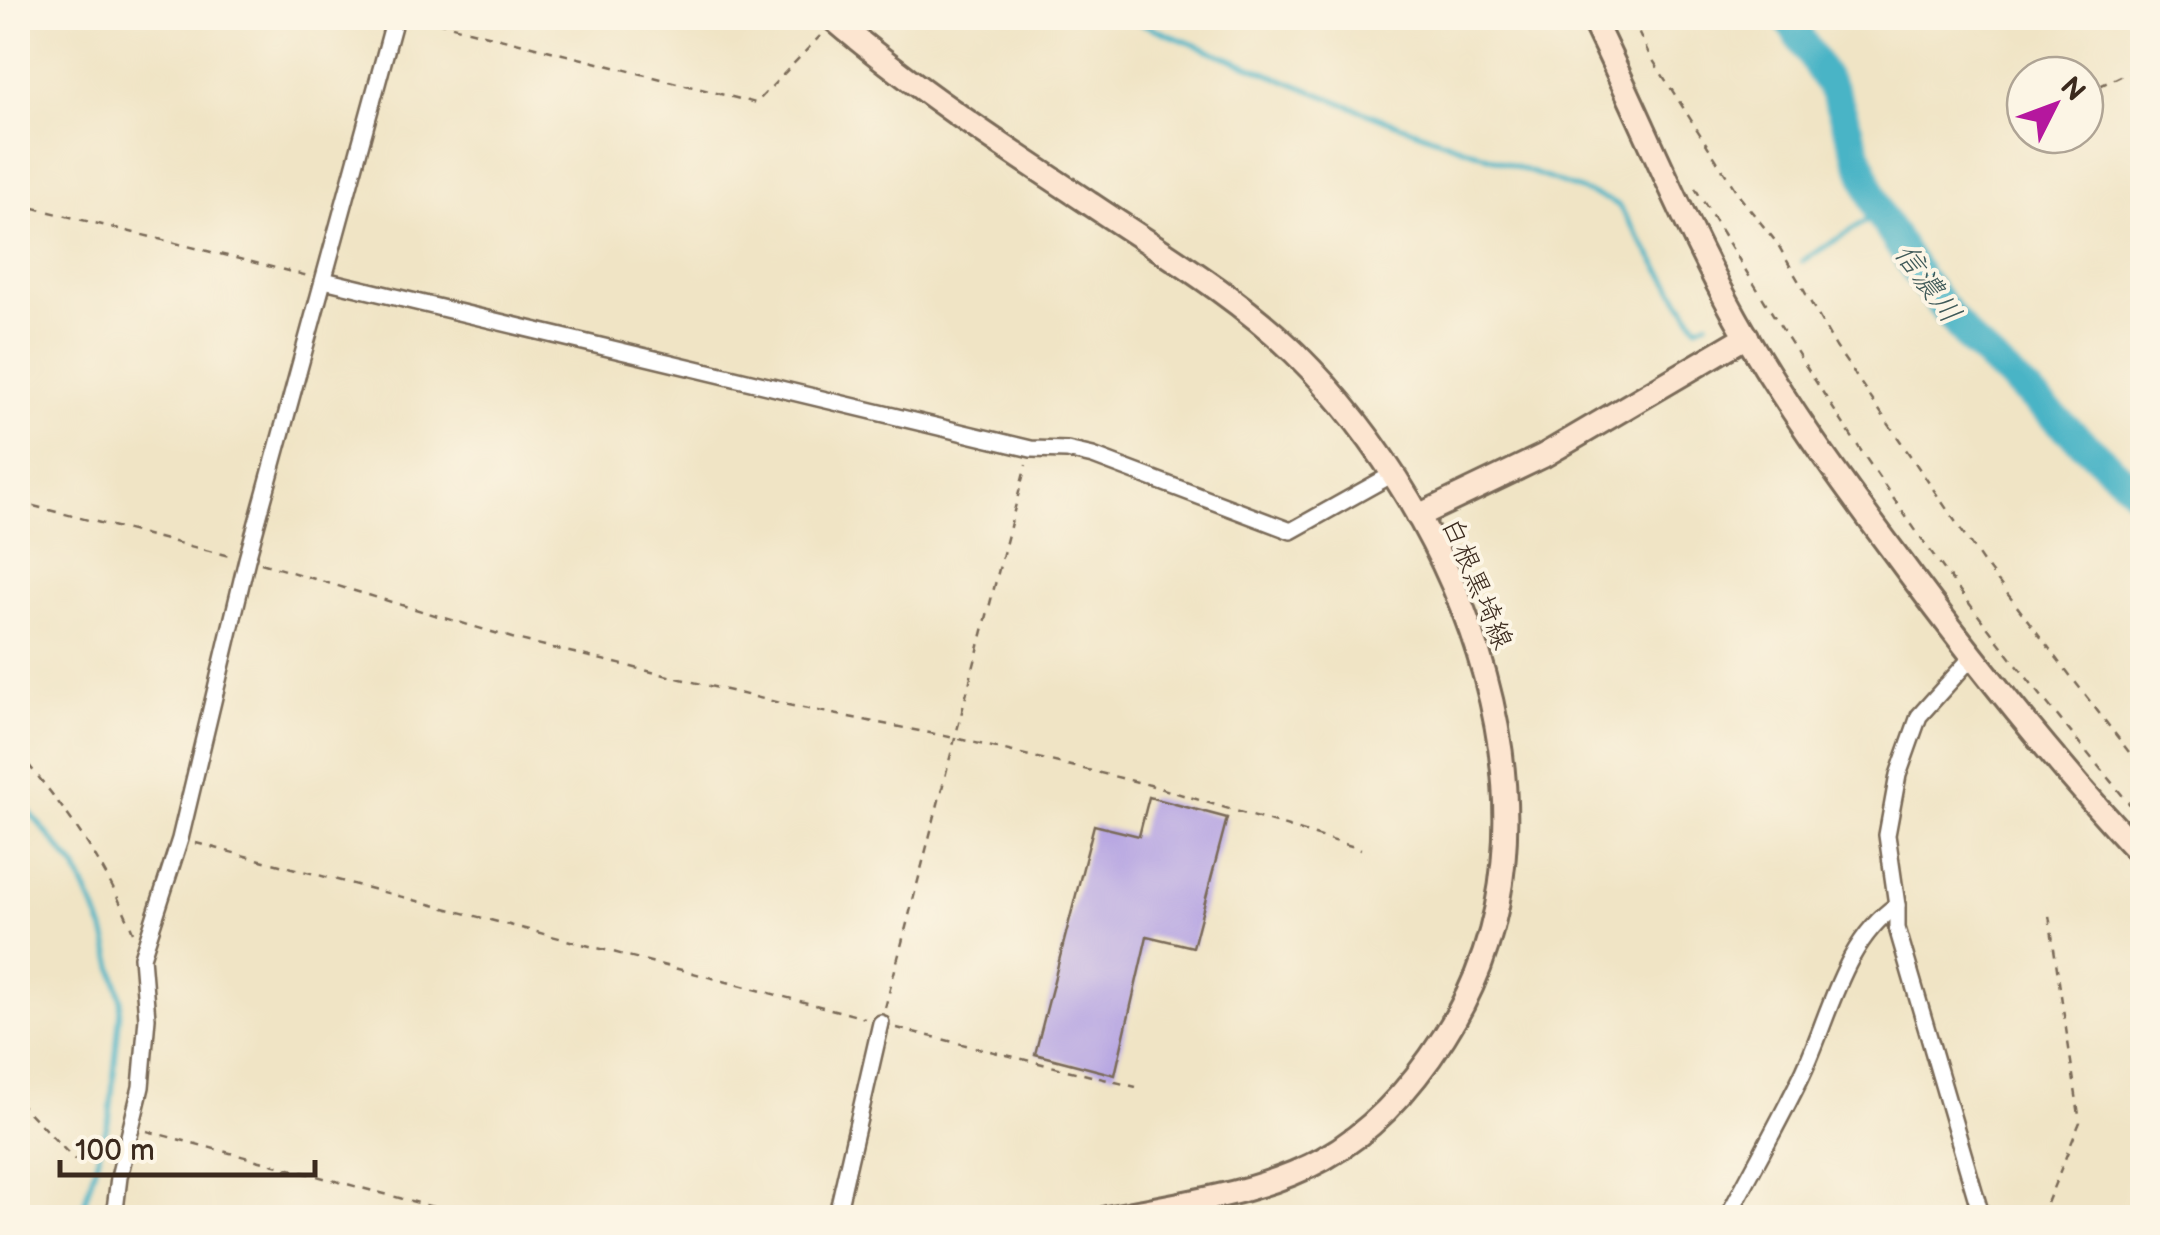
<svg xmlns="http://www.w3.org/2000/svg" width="2160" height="1235" font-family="'Balsamiq Sans','Klee One',sans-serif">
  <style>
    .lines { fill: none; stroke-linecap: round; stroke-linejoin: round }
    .stream { stroke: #49b4c6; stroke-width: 5 }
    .river { stroke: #49b4c6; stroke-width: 30 }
    .building { fill: #b8a7e2 }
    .street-casing { stroke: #7a6b58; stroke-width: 20 }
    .secondary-casing { stroke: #7a6b58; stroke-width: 28 }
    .path { stroke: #7a6b58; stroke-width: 2.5; stroke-dasharray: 8 8; stroke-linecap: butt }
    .street { stroke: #fff; stroke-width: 15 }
    .secondary { stroke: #fce5d0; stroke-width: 22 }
    .labels { text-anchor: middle; stroke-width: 8; stroke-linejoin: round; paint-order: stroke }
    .street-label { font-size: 28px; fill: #3b2a1e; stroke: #fcf5e5 }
    .water-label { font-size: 30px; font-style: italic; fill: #405a59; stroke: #fcf5e5 }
  </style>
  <rect width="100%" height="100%" fill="#fcf5e5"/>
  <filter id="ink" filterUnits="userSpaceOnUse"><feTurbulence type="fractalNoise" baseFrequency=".01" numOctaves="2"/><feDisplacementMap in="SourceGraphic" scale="20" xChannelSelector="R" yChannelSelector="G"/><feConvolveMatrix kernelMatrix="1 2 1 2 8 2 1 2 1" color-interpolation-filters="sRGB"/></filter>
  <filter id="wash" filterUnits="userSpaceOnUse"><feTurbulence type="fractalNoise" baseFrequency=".0048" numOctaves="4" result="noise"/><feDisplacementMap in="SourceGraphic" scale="40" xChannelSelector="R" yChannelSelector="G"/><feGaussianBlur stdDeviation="2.25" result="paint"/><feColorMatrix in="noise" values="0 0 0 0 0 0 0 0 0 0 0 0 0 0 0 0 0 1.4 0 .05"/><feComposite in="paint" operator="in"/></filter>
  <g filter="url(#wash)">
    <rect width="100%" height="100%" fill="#f0e4c5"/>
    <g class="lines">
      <g class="stream">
        <path d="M1127,18l258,102 226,81 7,4 79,121 10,-4"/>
        <path d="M1802,261l77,-48"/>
        <path d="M18,798l58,70 28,62 17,69 -11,116 -30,103"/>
      </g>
      <path class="river" d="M1787,18l48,75 44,120 42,66 50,63 171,154"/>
    </g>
    <g id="blocks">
      <path class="building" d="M1149,797l78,21 -34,129 -46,-11 -32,139 -80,-21 59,-229 45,11z"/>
    </g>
  </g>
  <g filter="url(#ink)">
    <use href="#blocks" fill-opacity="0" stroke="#7a6b58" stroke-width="2.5"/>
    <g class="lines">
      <defs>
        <g id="street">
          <path d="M324,280l707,169 36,1 26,6 198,75 102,-57"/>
          <path d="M1972,657l-53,59 -21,59 -11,60 10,70v23l85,290"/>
          <path d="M114,1218l5,-41 22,-90 6,-69 -5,-61 38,-118 67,-280 148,-541"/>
          <path d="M836,1218l45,-195"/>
          <path d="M1727,1218c24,-46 50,-92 73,-139 29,-58 41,-136 97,-174"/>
        </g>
        <g id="secondary">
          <path d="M832,18c80,69 172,129 260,187 70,47 142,89 203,148 168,166 289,467 149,684 -30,47 -71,94 -121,122 -65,36 -144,44 -216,59"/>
          <path d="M1592,18c49,100 90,203 144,300 46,82 101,158 157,233 78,106 159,209 249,305"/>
          <path d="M1418,516l125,-60 204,-120"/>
        </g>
      </defs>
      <use href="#street" class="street-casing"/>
      <use href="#secondary" class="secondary-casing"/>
      <g class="path">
        <path d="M421,18l335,85 64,-67"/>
        <path d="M1632,18l17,36 91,143 37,46 59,104 147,215 159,207"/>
        <path d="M2085,93l57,-27"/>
        <path d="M1695,188c66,108 133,216 205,320 75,108 158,210 242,311"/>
        <path d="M18,204l290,72"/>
        <path d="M18,502l211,54"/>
        <path d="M261,563l251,75 276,67 167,33 195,47 211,64"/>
        <path d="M18,752c49,59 86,108 115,180"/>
        <path d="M196,843l669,175"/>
        <path d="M885,1008l141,-543"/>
        <path d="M897,1028l239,59"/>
        <path d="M18,1101l57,59"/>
        <path d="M147,1131l328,87"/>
        <path d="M2041,1218l39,-96 -31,-207"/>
      </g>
      <use href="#street" class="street"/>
      <use href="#secondary" class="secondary"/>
    </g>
  </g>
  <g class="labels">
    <g class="street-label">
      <text transform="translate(1478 583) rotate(67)" y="10">白根黒埼線</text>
    </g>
    <g class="water-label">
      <text transform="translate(1928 283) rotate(54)" y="10">信濃川</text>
    </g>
  </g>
  <rect width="2160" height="1235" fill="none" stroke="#fcf5e5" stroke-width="60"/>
  <g transform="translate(2055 105) rotate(48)"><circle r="48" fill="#fcf5e5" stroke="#afa495" stroke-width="2.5"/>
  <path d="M0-8L18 38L0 25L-18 38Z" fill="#b5179e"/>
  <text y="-15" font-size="28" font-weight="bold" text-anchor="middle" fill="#3b2a1e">N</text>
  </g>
  <path d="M60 1160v15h255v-15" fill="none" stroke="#3b2a1e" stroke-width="5"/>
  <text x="75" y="1160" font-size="30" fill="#3b2a1e" stroke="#fcf5e5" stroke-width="8" paint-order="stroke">100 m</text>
</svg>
